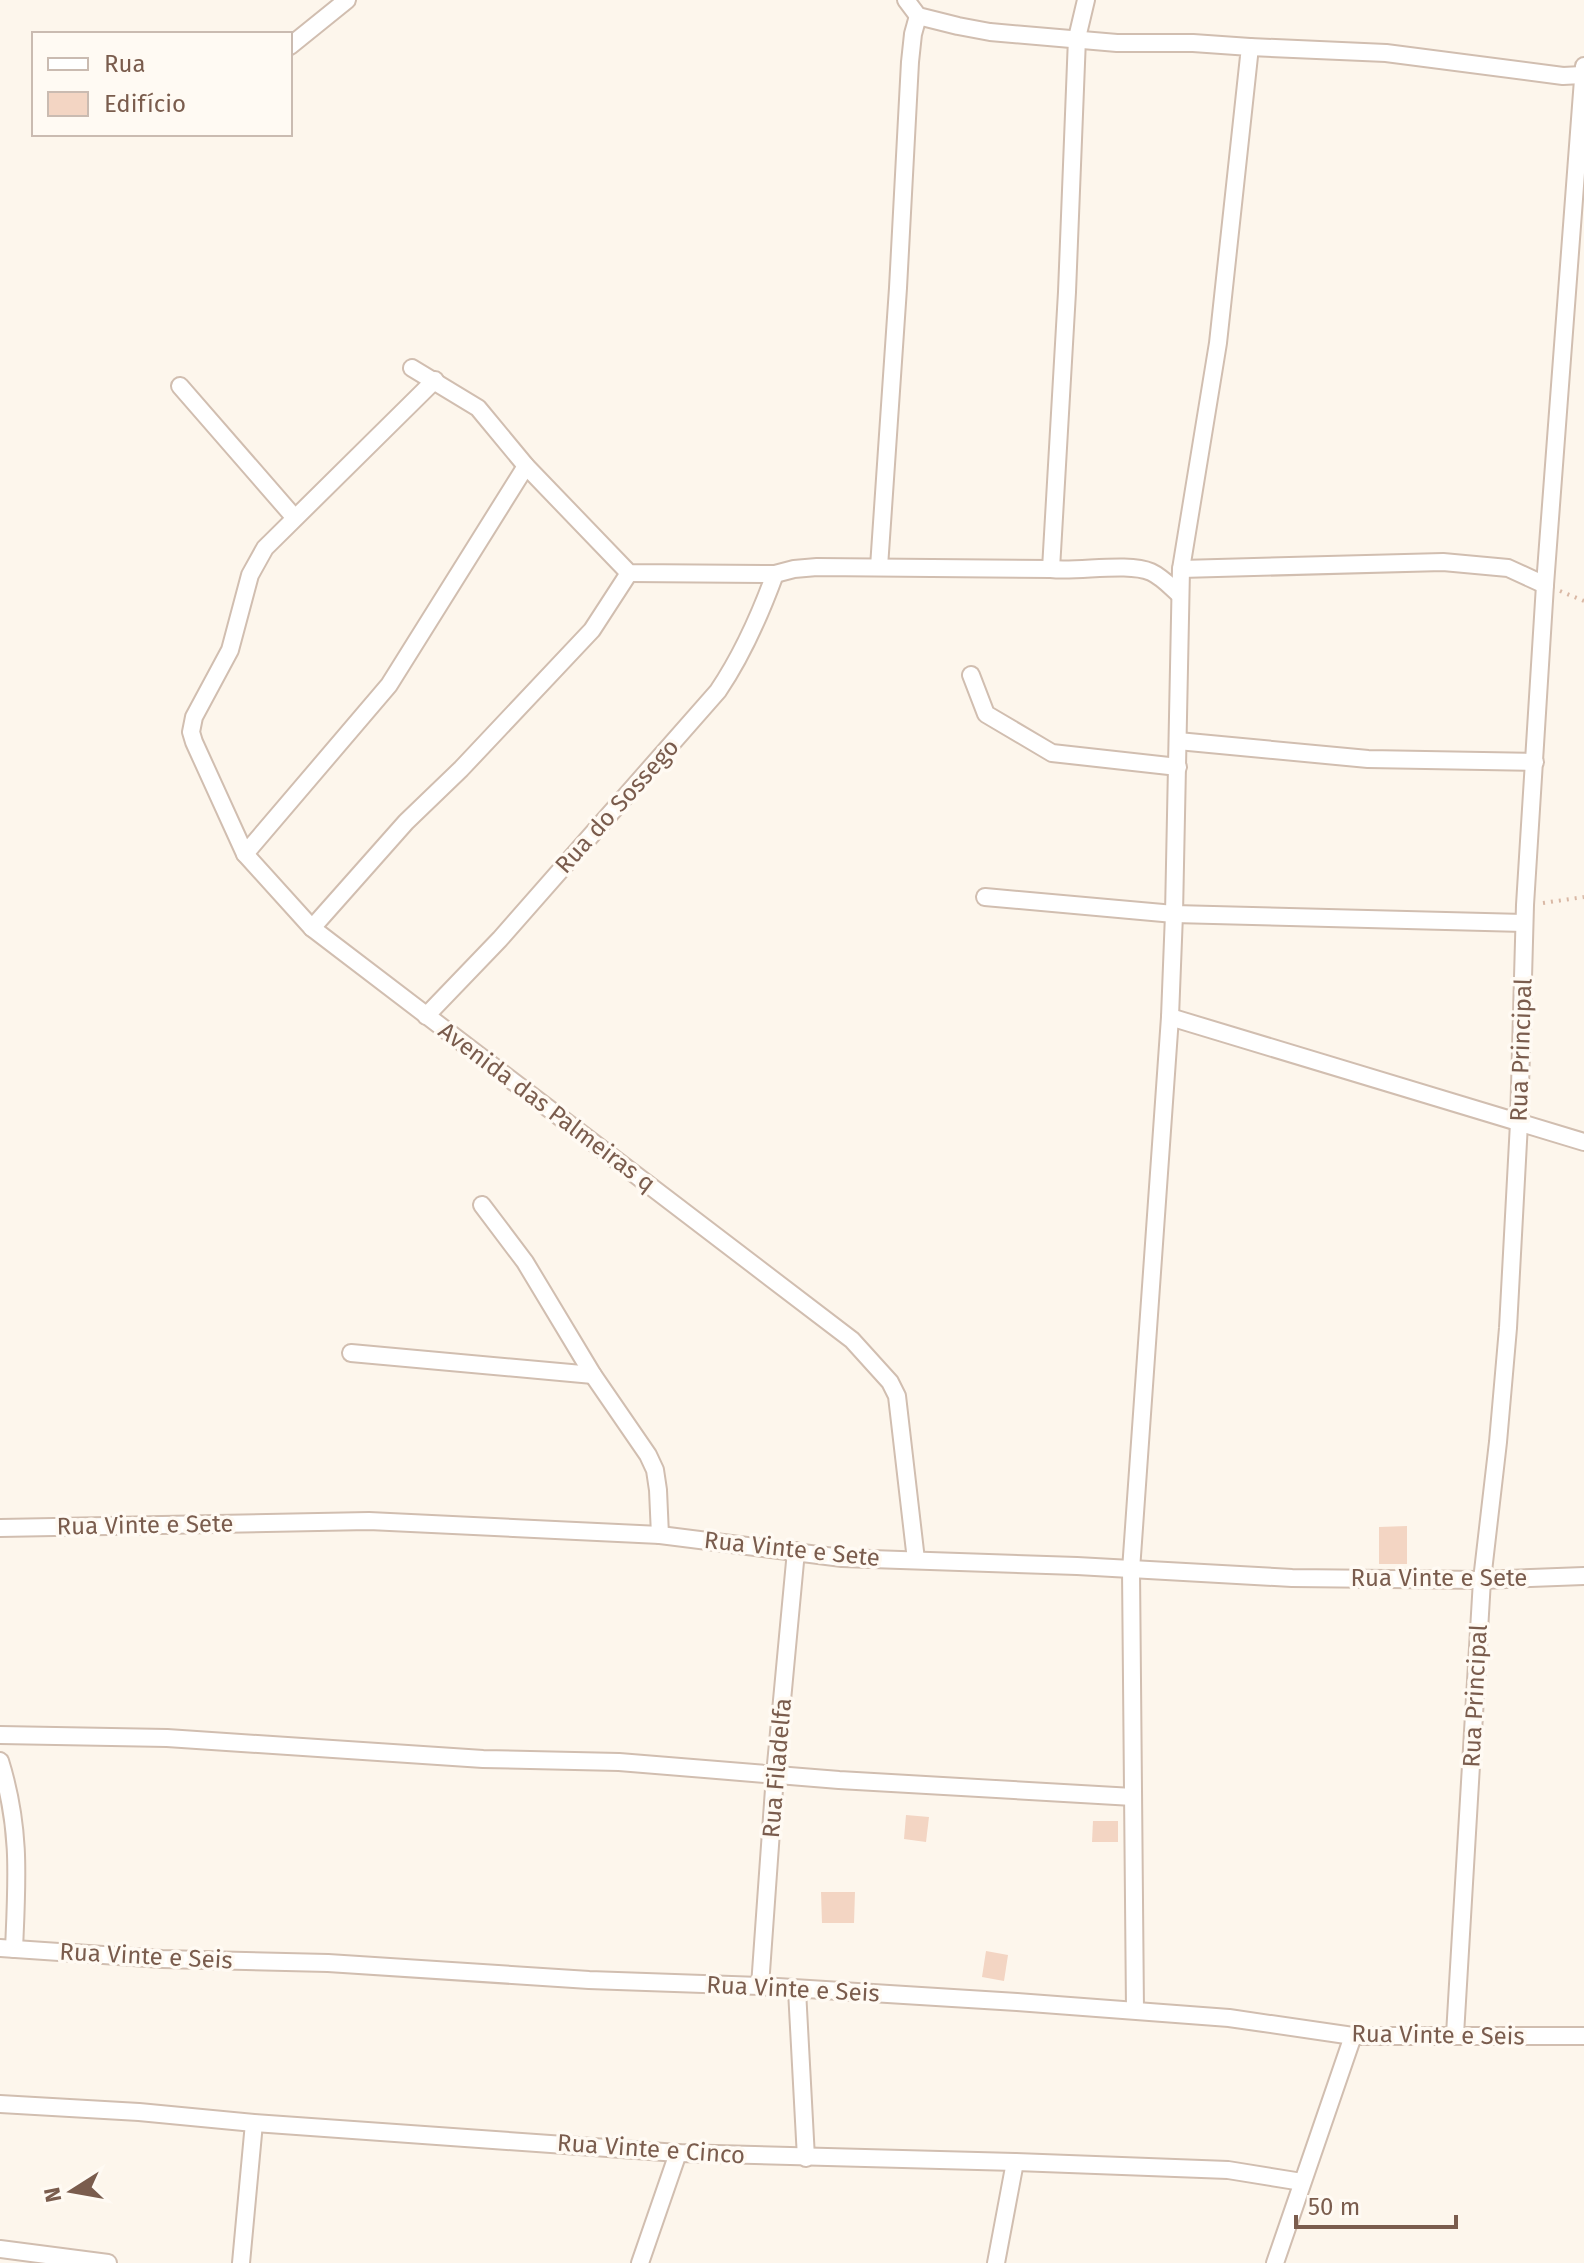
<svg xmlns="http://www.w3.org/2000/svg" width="1584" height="2263" font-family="'Fira Sans',sans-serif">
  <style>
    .building { fill: #f3d5c3 }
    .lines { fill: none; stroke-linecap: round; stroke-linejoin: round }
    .street-casing { stroke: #d1beb0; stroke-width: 20 }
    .path { stroke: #d9b8a5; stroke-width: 4; stroke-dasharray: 2 6; stroke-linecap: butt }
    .street { stroke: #fff; stroke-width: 16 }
    .labels { text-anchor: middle; stroke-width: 7; stroke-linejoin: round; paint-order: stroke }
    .street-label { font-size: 24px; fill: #7a5c4d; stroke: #fffaf3 }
  </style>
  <rect width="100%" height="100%" fill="#fdf6ec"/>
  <g class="building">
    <path d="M1407,1526v38h-28v-37z"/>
    <path d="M906,1815l23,2 -3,25 -22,-3z"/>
    <path d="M1093,1821h25v21h-26z"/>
    <path d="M821,1892h34l-1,31h-32z"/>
    <path d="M986,1951l22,4 -4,26 -22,-4z"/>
  </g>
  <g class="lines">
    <defs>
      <g id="street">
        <path d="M906,0l12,16 40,10 32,6 127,11h76l57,4 -32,296 -37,226 -7,345 -4,103 -39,553 4,440"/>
        <path d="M290,46l57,-46"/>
        <path d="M1250,47l136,6 177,23 19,-1"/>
        <path d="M412,368l66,40 48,58 103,107 146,1 19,-5 23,-2 234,2c28,3 77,-7 100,3 11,5 20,15 29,23"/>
        <path d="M435,380l-170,168 -15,27 -20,75 -36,67 -3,15 3,10 51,112 67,74 540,412 38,42 7,14 19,164"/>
        <path d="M180,386l114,131"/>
        <path d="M879,567l19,-279 12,-226 3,-28 5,-18"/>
        <path d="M1051,569l16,-277 10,-254 9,-38"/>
        <path d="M1181,569l262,-7 65,6 37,17"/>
        <path d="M971,675l15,39 66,39 126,14"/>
        <path d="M1178,741l190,18 167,3"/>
        <path d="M245,854l144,-169 137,-219"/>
        <path d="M985,897l189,17 350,9"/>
        <path d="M312,928l94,-106 55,-53 131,-139 37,-57"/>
        <path d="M426,1016l74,-77 218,-248c25,-37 42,-76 57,-117"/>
        <path d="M1170,1017l414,125"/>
        <path d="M482,1205l43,57 68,113 55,80 7,15 3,20 2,45"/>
        <path d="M351,1353l242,22"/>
        <path d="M0,1528l369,-7 291,14 182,23 235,8 215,12 190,2 102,-4"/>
        <path d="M0,1735l167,3 316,21 136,3 220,18 294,17"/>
        <path d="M0,1761c21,67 17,119 14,188"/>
        <path d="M0,1948l162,11 166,4 261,17 171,6 257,16 212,16 124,18h231"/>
        <path d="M760,1986l15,-211 21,-224"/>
        <path d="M797,1990l9,168"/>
        <path d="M1455,2035l27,-455 16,-138 10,-114 11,-205 6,-218 20,-320 39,-519"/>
        <path d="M0,2104l139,8 115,11 424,30 337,9 213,8 74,12"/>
        <path d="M0,2249l108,14"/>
        <path d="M241,2263l13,-140"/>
        <path d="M640,2263l38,-110"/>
        <path d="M996,2263l19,-101"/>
        <path d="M1275,2263l78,-227"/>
      </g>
    </defs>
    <use href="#street" class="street-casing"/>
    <g class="path">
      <path d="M1560,591l24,10"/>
      <path d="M1543,903l41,-6"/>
    </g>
    <use href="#street" class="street"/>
  </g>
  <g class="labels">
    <g class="street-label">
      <text transform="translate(617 806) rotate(-48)" y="8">Rua do Sossego</text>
      <text transform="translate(1521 1050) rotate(-88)" y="8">Rua Principal</text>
      <text transform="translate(547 1107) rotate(37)" y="8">Avenida das Palmeiras q</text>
      <text transform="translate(145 1525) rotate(-1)" y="8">Rua Vinte e Sete</text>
      <text transform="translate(792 1549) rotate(6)" y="8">Rua Vinte e Sete</text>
      <text x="1439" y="1586">Rua Vinte e Sete</text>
      <text transform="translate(1475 1696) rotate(-87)" y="8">Rua Principal</text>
      <text transform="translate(777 1768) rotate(-85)" y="8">Rua Filadelfa</text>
      <text transform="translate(146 1956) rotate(3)" y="8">Rua Vinte e Seis</text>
      <text transform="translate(793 1989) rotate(3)" y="8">Rua Vinte e Seis</text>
      <text transform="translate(1438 2035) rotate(1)" y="8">Rua Vinte e Seis</text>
      <text transform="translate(651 2149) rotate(4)" y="8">Rua Vinte e Cinco</text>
    </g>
  </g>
  <rect x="32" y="32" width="260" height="104" fill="#fffaf3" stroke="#cabbb1" stroke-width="2"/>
  <rect x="48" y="58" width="40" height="12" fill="#ffffff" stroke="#cabbb1" stroke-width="2"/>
  <text x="104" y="72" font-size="24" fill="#7a5c4d">Rua</text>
  <rect x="48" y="92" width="40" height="24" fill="#f3d5c3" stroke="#cabbb1" stroke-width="2"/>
  <text x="104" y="112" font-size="24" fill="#7a5c4d">Edifício</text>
  <g transform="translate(72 2191) rotate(259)" stroke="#fffaf3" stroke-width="6" paint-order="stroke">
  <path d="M0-6L14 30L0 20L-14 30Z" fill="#7a5c4d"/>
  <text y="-12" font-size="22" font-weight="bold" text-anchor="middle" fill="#7a5c4d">N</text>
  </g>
  <path d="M1296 2215v12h160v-12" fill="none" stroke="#7a5c4d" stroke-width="4"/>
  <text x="1308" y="2215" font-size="24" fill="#7a5c4d" stroke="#fffaf3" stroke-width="6" paint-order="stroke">50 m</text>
</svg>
